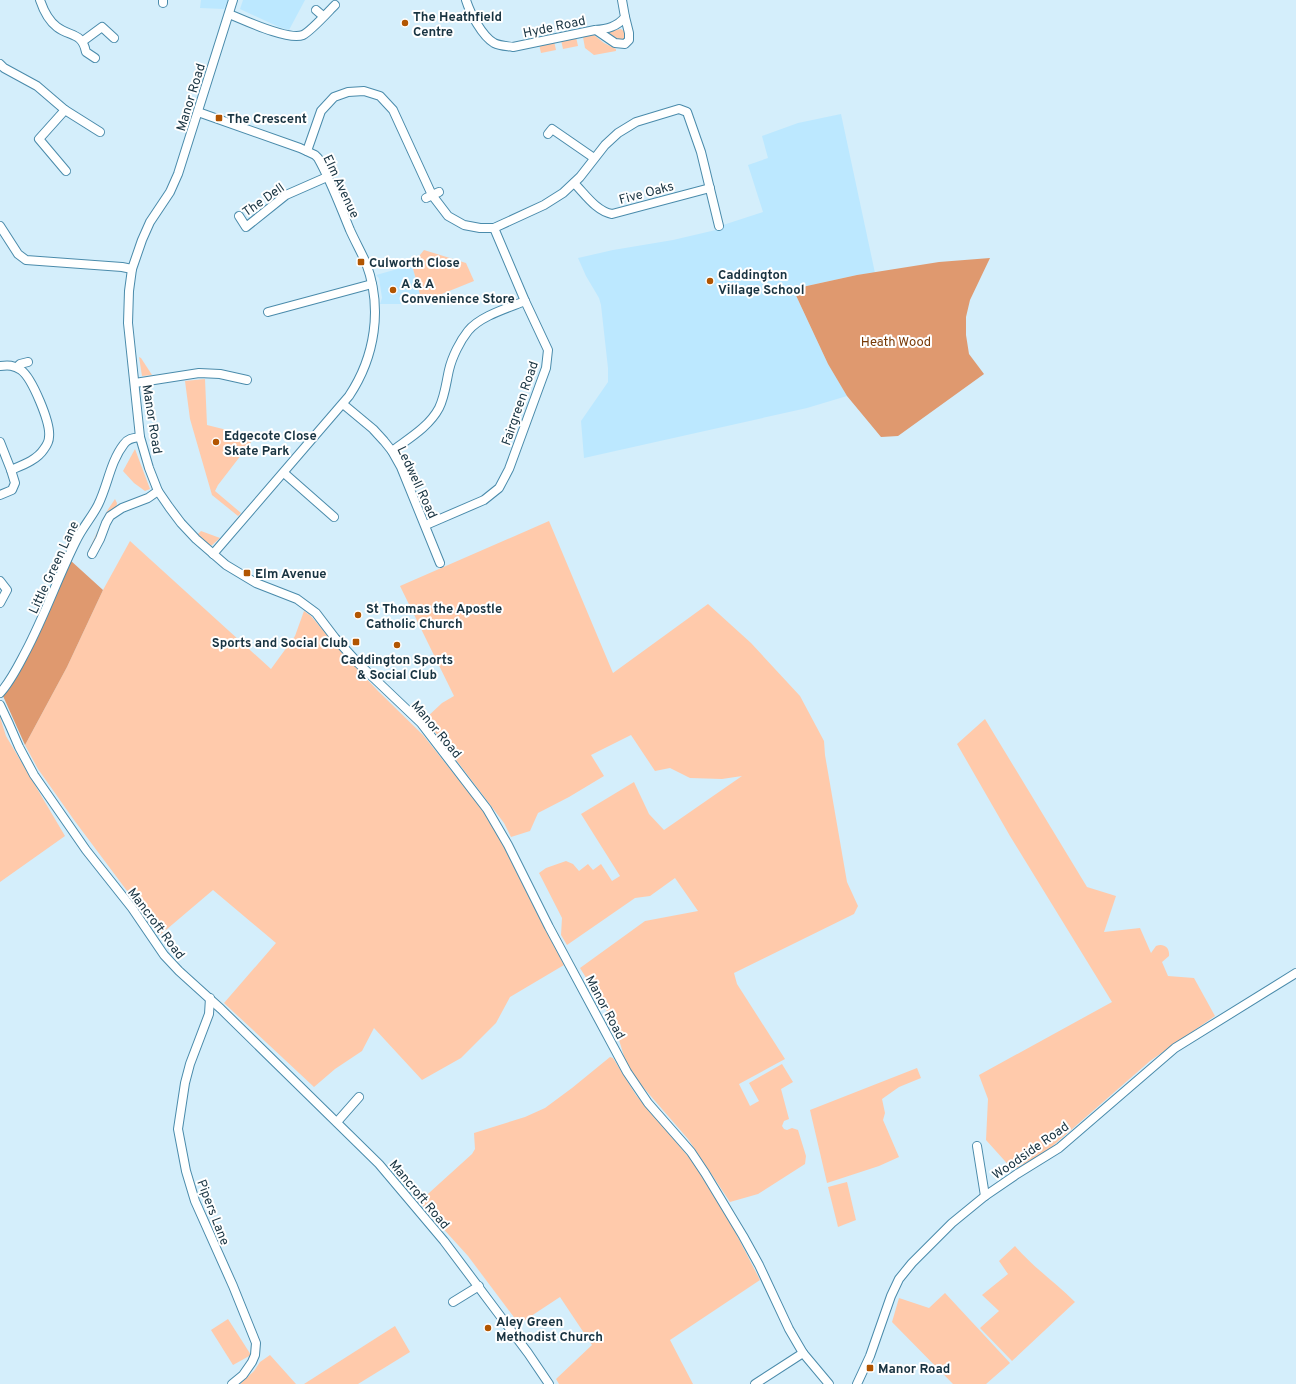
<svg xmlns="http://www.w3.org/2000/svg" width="1296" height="1384" font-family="Overpass,sans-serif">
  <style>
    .built { fill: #bce8ff }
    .green { fill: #ffcaab }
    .forest { fill: #df996f }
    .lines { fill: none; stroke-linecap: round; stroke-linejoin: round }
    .minor-casing { stroke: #4a8bab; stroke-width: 10 }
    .minor { stroke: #fff; stroke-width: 8 }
    .poi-dot { fill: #b25501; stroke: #fff; stroke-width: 1.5 }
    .labels { text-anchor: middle; stroke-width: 4; stroke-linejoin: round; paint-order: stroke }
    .poi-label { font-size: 13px; font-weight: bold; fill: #183341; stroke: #fff; text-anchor: start }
    .street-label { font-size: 13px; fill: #183341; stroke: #fff }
    .park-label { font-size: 13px; fill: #783906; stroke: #fff }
  </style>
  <rect width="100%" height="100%" fill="#d4eefb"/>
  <g class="built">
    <path d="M201,0h27l-4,9 -24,-1z"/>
    <path d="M243,0h62l-16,30 -10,-3 -39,-18z"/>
    <path d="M841,114l34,159 -18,2 -64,14 35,75 19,32 -40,12 -223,50 -3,-37 27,-39v-14l-7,-63 -2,-7 -13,-22 -8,-18 35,-8 60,-10 47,-11v-3l43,-14 -15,-47 20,-7 -6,-22 36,-13z"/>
    <path d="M412,265l10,37 -3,2h-39l2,-6 -3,-20 -3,-3z"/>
  </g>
  <g class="green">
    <path d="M621,29l5,4v7l-11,2 -9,-10z"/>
    <path d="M594,35l10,8 12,6v2l-22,4 -9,-7 -2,-11z"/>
    <path d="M576,37l2,9 -15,3 -2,-9z"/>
    <path d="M554,41l2,9 -15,3 -2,-9z"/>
    <path d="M424,250l42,13 8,18 -52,21 -10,-37z"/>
    <path d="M139,357l2,1 11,17 -10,1z"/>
    <path d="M205,379l2,46 48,12 -37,48 -3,6 26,22 -3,3 -26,-21 -22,-76 -5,-38z"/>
    <path d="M135,449l15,40 -5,2 -11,-8 -11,-12z"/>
    <path d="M115,499l2,4 -1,5 -27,47 -2,-1 20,-43z"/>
    <path d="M549,521l64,152 95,-69 43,39 49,53 24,45 1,14 22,127 11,24 -4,8 -120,59 3,11 48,75 -46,25 11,22 9,-5 -10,-18 33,-19 11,18 -12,7 8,30 -5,2 -2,5 2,3 3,1 5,-2 6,2 8,26 -1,8 -47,30 -28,8 -42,-63 -52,-60 -10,-16 -10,-33 -8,-17 -28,-45 65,-47 53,-10 -23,-33 -25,18 -15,2 -68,47 -6,-10 1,-17 -23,-45 7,-5 20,-7 7,3 6,7 9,-7 5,6 8,-6 11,17 8,-5 -39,-62 53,-32 15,32 15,16 78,-54 -20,3 -32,-1 -20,-10 -15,3 -24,-36 -40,20 13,21 -35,21 -31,16 -8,18 -19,6 -7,-14 -79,-104 17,-16 12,-7 -54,-110z"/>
    <path d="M201,531l19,7 -9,8 -5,-2 -9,-9z"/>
    <path d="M130,541l141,128 24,-33 9,-25 7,5 26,31 41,44 45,44 58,73 20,33 63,124 -54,32 -14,26 -35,35 -39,22 -48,-52 -12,23 -27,18 -21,18 -90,-84 52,-60 -63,-53 -53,45 -86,-115 -36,-51 -13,-24 42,-78 36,-77z"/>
    <path d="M0,717l6,19 59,100 -65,46z"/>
    <path d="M985,719l102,168 29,9 -12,36 36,-4 11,25 5,-7c8,-3 14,2 13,10l-7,6 6,14 26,2 21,38 -65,45 -103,90 -34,19 -27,-30 2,-41 -9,-24 133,-73 -102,-166 -53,-92z"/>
    <path d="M610,1057l3,1 23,37 57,67 35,56 32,62 -90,60 23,44h-134l-3,-5 36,-34 -32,-48 -41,27 -51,-68 -49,-54 53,-48 3,-5 -1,-16 51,-16 20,-9 27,-20z"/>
    <path d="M917,1068l4,10 -22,9 -17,12 3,14 -2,7 16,37 -20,9 -52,17 -17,-73z"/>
    <path d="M847,1182l9,38 -18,7 -10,-40z"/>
    <path d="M1015,1246c18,21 41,37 60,56l-63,59 -32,-33 19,-17 -17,-16 26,-21 -9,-13z"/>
    <path d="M945,1293l65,70 -24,21h-33l-61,-62 7,-24 30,10z"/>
    <path d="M228,1319l23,36 -18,10 -22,-35z"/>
    <path d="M395,1326l15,26 -52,32h-54z"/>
    <path d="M270,1355l26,29h-56l14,-13 6,-9z"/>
  </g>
  <g class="forest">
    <path d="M990,258l-20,42 -4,17v18l3,19 15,20 -86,62 -17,1 -34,-41 -19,-32 -35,-75 64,-14 82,-13z"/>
    <path d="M70,560l33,30 -36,77 -42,78 -22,-49 36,-66z"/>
  </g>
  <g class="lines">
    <defs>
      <g id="minor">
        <path d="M40,0c3,9 9,21 17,27 13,10 25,5 29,25l9,6"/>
        <path d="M163,0v3"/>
        <path d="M233,0l-55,174 -8,18 -20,30 -8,18 -10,29 -3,22 -1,32 12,114 9,31 9,23 11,16 12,16 15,16 30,26 30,18 41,16 19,14 19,25 23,25 63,60 66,86 21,36 41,82 78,145 21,31 43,49 14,21 38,63 16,29 30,64 14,24 26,31"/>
        <path d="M466,0c4,13 16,36 28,43 6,3 13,3 19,4l82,-17c12,-1 22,-3 30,-13l-3,-17"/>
        <path d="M316,10l7,6"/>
        <path d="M229,14c15,6 59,27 74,21 8,-4 25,-23 32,-30"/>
        <path d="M596,30l19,13 10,1 4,-4v-7l-4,-16"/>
        <path d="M83,41l19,-14 12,11"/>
        <path d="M0,64l4,4 33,18 28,24 35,22"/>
        <path d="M65,110l-26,29 27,32"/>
        <path d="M198,112l102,36 15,7 3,3c13,23 22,48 32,72 5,11 11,22 16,33 17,45 9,94 -17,133l-136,158"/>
        <path d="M548,134l4,-5 42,29"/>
        <path d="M307,151l14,-40 13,-14 14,-5 16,-1 16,5 13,14 39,85 16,21 16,9 16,3h14l50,-23 19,-12 17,-16 25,-32 13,-12 18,-11 43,-13 8,3 14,40 18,74"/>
        <path d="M574,183c11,11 22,28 38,31l98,-26"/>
        <path d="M426,198l13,-6"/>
        <path d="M239,216l7,11 40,-32 41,-18"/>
        <path d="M0,226l18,28 8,6 96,7 10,2"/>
        <path d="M268,312l104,-28"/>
        <path d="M0,366c8,-1 14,-1 21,4 11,8 30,53 28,67 0,4 -2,8 -5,12 -7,11 -21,16 -33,21l-11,-28"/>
        <path d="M17,367l3,-3 8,-2"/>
        <path d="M135,383l64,-10 21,1 27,6"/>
        <path d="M343,404l30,25 11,12 8,10 9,16 39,96"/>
        <path d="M392,451c16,-12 37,-24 47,-43 6,-12 7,-25 10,-38 3,-13 11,-29 19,-39 12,-15 40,-23 57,-30"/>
        <path d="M284,473l50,44"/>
        <path d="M0,495l12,-5 3,-7 -4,-13"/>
        <path d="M426,525l58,-25 15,-12 10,-19 37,-101 2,-18 -23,-49 -31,-73"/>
        <path d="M92,554l8,-15 6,-16 4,-7 12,-8 26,-10 10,-7"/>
        <path d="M0,581l7,9 -7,13"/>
        <path d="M0,693c11,-12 18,-27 26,-42 19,-36 32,-74 50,-110 6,-13 16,-24 22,-36 10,-20 12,-43 26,-61 4,-6 10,-6 16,-7"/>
        <path d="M0,705l9,19 10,23 15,28 52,75 46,58 32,47 15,16 42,38 158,155 65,77 84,112 21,31"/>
        <path d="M210,998l-1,16 -19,50 -5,19 -7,46 8,42 9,30 38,85 23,57 -1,12 -3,7 -9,13 -11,9"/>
        <path d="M337,1122l22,-25"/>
        <path d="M977,1146l8,50"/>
        <path d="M453,1302l26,-16"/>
        <path d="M755,1384l48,-31"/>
        <path d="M857,1384l13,-28 21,-60 8,-17 13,-16 40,-40 33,-27 32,-22 42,-26 116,-100 121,-75"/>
      </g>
    </defs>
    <use href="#minor" class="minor-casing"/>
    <use href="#minor" class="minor"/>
  </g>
  <g class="poi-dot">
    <circle cx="405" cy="23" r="4"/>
    <rect x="215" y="114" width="8" height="8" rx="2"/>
    <rect x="357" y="258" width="8" height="8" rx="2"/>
    <circle cx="710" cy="281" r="4"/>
    <circle cx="393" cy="290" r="4"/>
    <circle cx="216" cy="442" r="4"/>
    <rect x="243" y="569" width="8" height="8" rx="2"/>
    <circle cx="358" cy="615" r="4"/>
    <rect x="352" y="638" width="8" height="8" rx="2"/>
    <circle cx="397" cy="645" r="4"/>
    <circle cx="488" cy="1328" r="4"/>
    <rect x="866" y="1364" width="8" height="8" rx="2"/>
  </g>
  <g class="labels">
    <g class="poi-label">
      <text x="413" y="21">The Heathfield<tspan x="413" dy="15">Centre</tspan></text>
      <text x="227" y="123">The Crescent</text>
      <text x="369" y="267">Culworth Close</text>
      <text x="718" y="279">Caddington<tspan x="718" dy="15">Village School</tspan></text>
      <text x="401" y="288">A &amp; A<tspan x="401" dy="15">Convenience Store</tspan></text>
      <text x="224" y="440">Edgecote Close<tspan x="224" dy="15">Skate Park</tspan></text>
      <text x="255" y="578">Elm Avenue</text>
      <text x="366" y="613">St Thomas the Apostle<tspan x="366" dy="15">Catholic Church</tspan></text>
      <text x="348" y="647" text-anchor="end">Sports and Social Club</text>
      <text x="397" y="664" text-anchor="middle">Caddington Sports<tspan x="397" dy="15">&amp; Social Club</tspan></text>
      <text x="496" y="1326">Aley Green<tspan x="496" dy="15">Methodist Church</tspan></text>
      <text x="878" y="1373">Manor Road</text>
    </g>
    <g class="street-label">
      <text transform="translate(554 26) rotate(-12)" y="5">Hyde Road</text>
      <text transform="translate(190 97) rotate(-73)" y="5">Manor Road</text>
      <text transform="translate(342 186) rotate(65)" y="5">Elm Avenue</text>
      <text transform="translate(646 192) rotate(-15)" y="5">Five Oaks</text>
      <text transform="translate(263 199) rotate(-35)" y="5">The Dell</text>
      <text transform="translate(519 403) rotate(-71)" y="5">Fairgreen Road</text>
      <text transform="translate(153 419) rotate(81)" y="5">Manor Road</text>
      <text transform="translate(418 482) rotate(65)" y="5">Ledwell Road</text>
      <text transform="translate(53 567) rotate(-65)" y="5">Little Green Lane</text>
      <text transform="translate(437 729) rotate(50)" y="5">Manor Road</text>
      <text transform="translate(157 923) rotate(53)" y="5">Mancroft Road</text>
      <text transform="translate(606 1007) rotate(62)" y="5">Manor Road</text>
      <text transform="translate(1030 1150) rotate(-35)" y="5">Woodside Road</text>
      <text transform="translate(420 1194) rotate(50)" y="5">Mancroft Road</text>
      <text transform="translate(214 1212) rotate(69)" y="5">Pipers Lane</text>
    </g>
    <g class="park-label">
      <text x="896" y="346">Heath Wood</text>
    </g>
  </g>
</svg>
